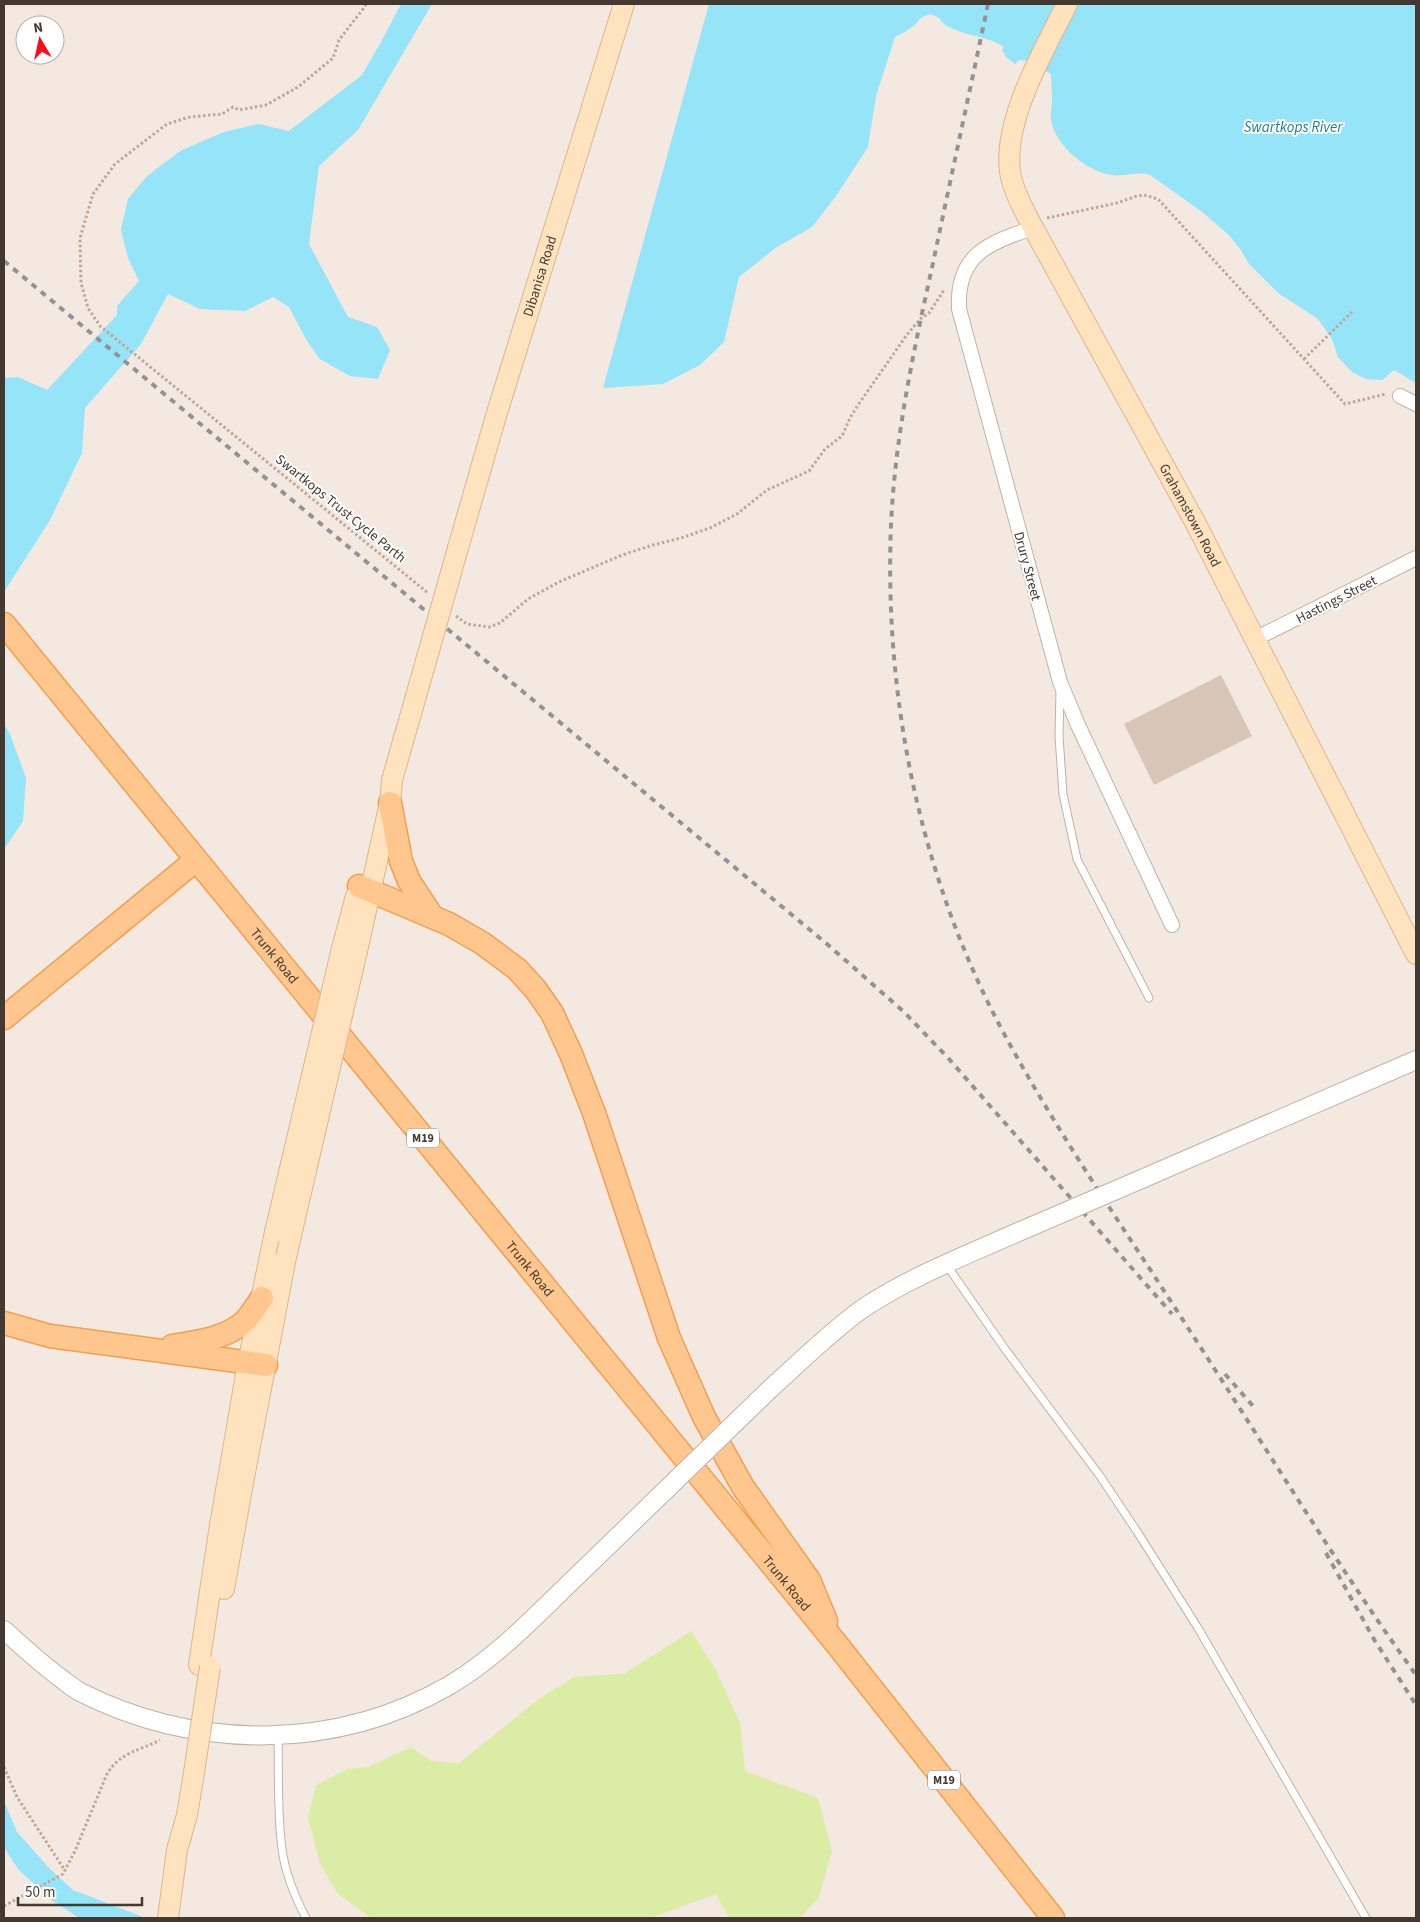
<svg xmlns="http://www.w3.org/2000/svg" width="1420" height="1922" font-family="'Source Sans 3',sans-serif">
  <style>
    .green { fill: #dbeca4 }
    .water { fill: #95e4f8 }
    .building { fill: #d8c5b8 }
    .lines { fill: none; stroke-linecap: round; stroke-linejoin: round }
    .service-casing { stroke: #c1b2a6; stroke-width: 9 }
    .minor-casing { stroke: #c1b2a6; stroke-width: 16 }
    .tertiary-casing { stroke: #c1b2a6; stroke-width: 20 }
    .secondary-casing { stroke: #dbb68d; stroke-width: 22 }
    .primary-casing { stroke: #f09f51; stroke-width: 25 }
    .path { stroke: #c2a792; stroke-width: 3; stroke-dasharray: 2.5 2.5; stroke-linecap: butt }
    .service { stroke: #fff; stroke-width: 7 }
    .minor { stroke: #fff; stroke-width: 14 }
    .tertiary { stroke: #fff; stroke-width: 18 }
    .secondary { stroke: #ffe2be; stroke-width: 20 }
    .primary { stroke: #ffc78d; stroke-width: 22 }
    .rail { stroke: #939393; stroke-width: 4; stroke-dasharray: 6 6; stroke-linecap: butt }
    .tertiary-bridge-casing { stroke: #c1b2a6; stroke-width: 20; stroke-linecap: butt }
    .secondary-bridge-casing { stroke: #dbb68d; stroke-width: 22; stroke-linecap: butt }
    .tertiary-bridge { stroke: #fff; stroke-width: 18 }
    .secondary-bridge { stroke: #ffe2be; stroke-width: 20 }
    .labels { text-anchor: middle; stroke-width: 4; stroke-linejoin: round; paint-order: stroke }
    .shield { fill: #fff; stroke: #7c746f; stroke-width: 1 }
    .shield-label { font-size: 12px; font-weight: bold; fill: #443931 }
    .street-label { font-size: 14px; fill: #443931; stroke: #fff }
    .water-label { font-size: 15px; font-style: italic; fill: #1d7e98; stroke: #fff }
  </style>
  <rect width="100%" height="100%" fill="#f3e9e1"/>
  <path class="green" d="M691,1631l25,39 24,53 5,48 73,27 14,53 -13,46 -19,21h-71l-13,-24 -66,24h-279l-34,-25 -17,-30 -12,-45 8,-33 31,-16 21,-2 43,-20 20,14 28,2 80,-64 35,-22 50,-3z"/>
  <g class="water">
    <path d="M401,4h31l-74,126 -39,36 -10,78 39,73 29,10 13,23 -12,29 -28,-3 -30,-17 -13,-18 -18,-34 -16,-10 -28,14 -45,-2 -32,-15 -27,50 -56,64 -3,45 -32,67 -46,72v-214l14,-1 29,13 70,-75v-9l22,-25 -11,-23 -7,-28 7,-31 19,-23 33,-25 44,-19 34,-8 31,7 73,-56 19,-33z"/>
    <path d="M709,4h707v379l-22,-13 -12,10 -16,-1 -14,-7 -14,-15 -6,-18 -14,-20 -40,-26 -29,-29 -8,-14 -12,-15 -28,-24 -51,-36c-13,-4 -25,2 -38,0 -24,-3 -57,-29 -61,-55 -1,-6 1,-13 1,-19 0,-9 -1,-18 -1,-27l-22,-13 -10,-1 -4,4 -9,-7 -4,-7 2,-3c-17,-11 -37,-11 -55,-20 -9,-4 -9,-14 -22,-12 -8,2 -9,8 -15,12 -5,4 -12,7 -17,10l-19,59 -8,51 -32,49 -24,31 -35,20 -38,30 -15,65 -24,23 -37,19 -60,4z"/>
    <path d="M4,724l6,10 16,44 -3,43 -19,28z"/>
    <path d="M4,1801l13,31 33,37 23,21 73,28h-67l-26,-17 -35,-32 -14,-22z"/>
  </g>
  <path class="building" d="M1221,675l31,61 -98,49 -30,-61z"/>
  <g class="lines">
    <defs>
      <g id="service">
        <path d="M1060,690l-1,46 4,58 14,65 72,139"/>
        <path d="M946,1264l59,85 95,127 38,57 60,95 168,290"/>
        <path d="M278,1737c1,37 -1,75 4,112 3,24 13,48 24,69"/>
      </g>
      <g id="minor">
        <path d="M1033,228c-45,15 -77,27 -74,81l101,373 18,43 94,200"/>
        <path d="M1400,396l16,8"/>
        <path d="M1255,639l161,-81"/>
      </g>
      <g id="tertiary">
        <path d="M1144,1178l272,-118"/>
        <path d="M770,1389c30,-27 59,-56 92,-80 48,-32 102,-53 154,-76"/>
        <path d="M4,1630c18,16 35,32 55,47 7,5 14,11 21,15 117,59 256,59 370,-7 49,-29 89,-73 129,-111"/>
      </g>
      <g id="secondary">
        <path id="s1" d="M1067,4c-23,47 -64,115 -57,168 3,18 12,34 20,50l166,302 220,430"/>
        <path id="s2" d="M458,548l38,-132 128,-412"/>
        <path d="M342,948l14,-52"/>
        <path d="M357,951l33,-148 2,-23 34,-119"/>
        <path d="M224,1589l19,-106 43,-226"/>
        <path d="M199,1665l21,-140 28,-162 27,-131"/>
        <path d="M168,1918l9,-68 10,-35 6,-36"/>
      </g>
      <g id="primary">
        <path id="s3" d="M4,624l831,1018 218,276"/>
        <path d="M390,803l11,58 8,20 23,35"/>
        <path d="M359,886l90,38 33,19 35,26 19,21 16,23 19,41 23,59 75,225 35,79 39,70 66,93 17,41"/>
        <path d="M4,1018l192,-158"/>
        <path d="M4,1323l46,13 216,29"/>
        <path d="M172,1346c24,-4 52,-7 71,-23 8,-7 13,-17 19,-25"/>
      </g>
    </defs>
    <use href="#service" class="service-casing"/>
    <use href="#minor" class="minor-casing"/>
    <use href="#tertiary" class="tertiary-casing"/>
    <use href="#secondary" class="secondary-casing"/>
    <use href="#primary" class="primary-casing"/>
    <g class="path">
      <path d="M366,4l-3,5 -24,31 -6,18 -35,29 -32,18 -27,5 -6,-3 -11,7 -32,3 -23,7 -52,40 -22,30 -13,44 1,45 7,25 12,18 328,267"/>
      <path d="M1047,218l70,-15 20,-7 7,-1 14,4 187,205 41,-10"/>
      <path d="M1304,359l48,-47"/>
      <path d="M456,616l11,8 22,3 11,-4 28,-24 31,-17 63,-27 31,-10 28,-7 29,-10 27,-14 30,-24 42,-19 16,-22 17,-13 8,-18 8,-13 48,-69 14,-17 9,-6 15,-23"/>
      <path d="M4,1767l13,30 47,72"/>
      <path d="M4,1906l59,-32 12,-23 32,-77c13,-22 32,-23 53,-34"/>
    </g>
    <use href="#service" class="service"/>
    <use href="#minor" class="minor"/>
    <use href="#tertiary" class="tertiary"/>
    <use href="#secondary" class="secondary"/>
    <use href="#primary" class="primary"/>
    <g class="rail">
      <path d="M988,4c-18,86 -37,173 -55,259 -19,86 -38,173 -42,262 -7,173 29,350 110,503 56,105 125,203 189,303 75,115 146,233 226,344"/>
      <path d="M4,261l823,683 77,68 45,47 223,255"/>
      <path d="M1225,1374l28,32"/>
      <path d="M1326,1553l49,88 41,64"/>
    </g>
    <defs>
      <g id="tertiary-bridge">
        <path d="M1016,1233l128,-55"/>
        <path d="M579,1574l191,-185"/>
      </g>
      <g id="secondary-bridge">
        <path d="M426,661l32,-113"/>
        <path d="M275,1232l67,-284"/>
        <path d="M286,1257l71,-306"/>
        <path d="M193,1779l17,-112"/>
      </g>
    </defs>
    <use href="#tertiary-bridge" class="tertiary-bridge-casing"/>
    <use href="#secondary-bridge" class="secondary-bridge-casing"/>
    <use href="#tertiary-bridge" class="tertiary-bridge"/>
    <use href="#secondary-bridge" class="secondary-bridge"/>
  </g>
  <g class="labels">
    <g class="shield">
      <rect x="407" y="1128.5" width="32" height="19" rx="4"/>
      <rect x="928" y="1770.5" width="32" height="19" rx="4"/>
    </g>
    <g class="shield-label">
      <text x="423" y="1142">M19</text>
      <text x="944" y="1784">M19</text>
    </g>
    <g class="street-label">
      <text dy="5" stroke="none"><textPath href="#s2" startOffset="284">Dibanisa Road</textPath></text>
      <text transform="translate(341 508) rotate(39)" y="5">Swartkops Trust Cycle Parth</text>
      <text dy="5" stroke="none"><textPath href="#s1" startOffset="568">Grahamstown Road</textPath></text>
      <text transform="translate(1028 566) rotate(75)" y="5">Drury Street</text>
      <text transform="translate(1336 599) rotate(-27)" y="5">Hastings Street</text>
      <text dy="5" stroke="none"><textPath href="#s3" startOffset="428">Trunk Road</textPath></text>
      <text dy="5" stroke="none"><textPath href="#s3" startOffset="832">Trunk Road</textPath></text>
      <text dy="5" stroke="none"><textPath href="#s3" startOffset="1238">Trunk Road</textPath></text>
    </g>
    <g class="water-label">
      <text x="1293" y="132">Swartkops River</text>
    </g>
  </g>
  <rect width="1420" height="1922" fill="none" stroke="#443931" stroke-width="10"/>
  <g transform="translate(40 40) rotate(351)"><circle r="24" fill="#ffffff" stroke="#b4b0ad"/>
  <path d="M0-4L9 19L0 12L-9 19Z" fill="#ff0b19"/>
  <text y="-8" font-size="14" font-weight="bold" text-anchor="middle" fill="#443931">N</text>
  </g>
  <path d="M18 1897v8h124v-8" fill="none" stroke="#443931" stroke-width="2.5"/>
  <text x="25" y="1897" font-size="15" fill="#443931" stroke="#ffffff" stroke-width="4" paint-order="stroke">50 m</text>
</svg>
